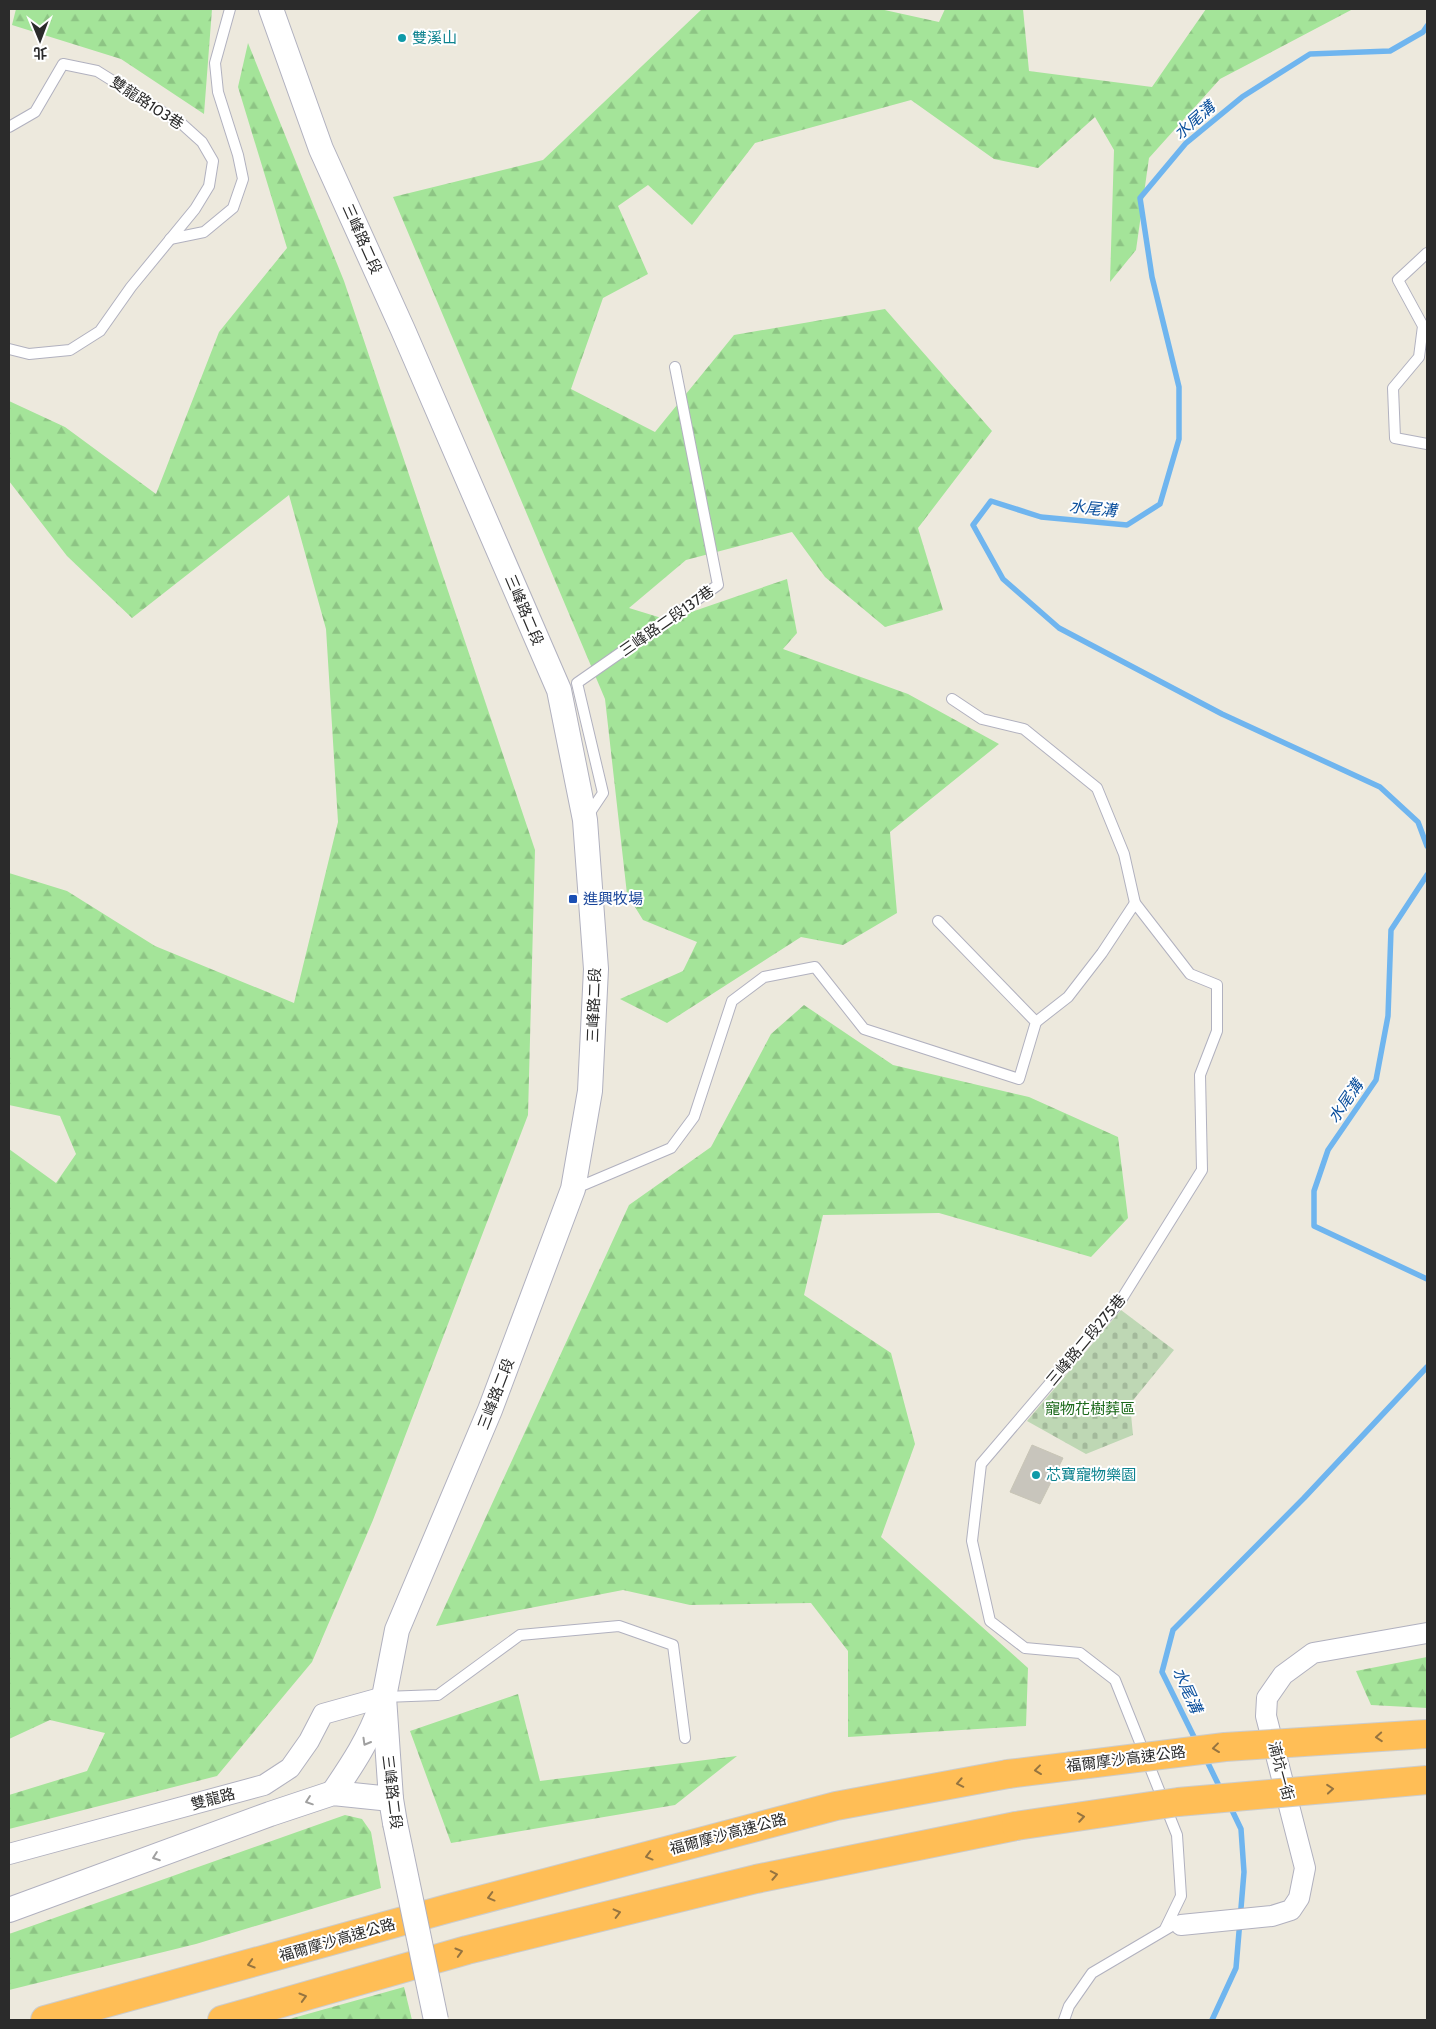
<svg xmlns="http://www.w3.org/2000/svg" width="1436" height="2029" font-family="Cabin,'Noto Sans TC',sans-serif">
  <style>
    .forest { fill: url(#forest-firs) }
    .cemetery { fill: url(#cemetery-stones) }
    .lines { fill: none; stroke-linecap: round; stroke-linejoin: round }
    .stream { stroke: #6fb5ef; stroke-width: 5.5 }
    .building { fill: #c8c5bc; stroke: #c8c5b6 }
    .service-casing { stroke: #b1b1bf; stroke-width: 12 }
    .minor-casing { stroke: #b1b1bf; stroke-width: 22 }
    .tertiary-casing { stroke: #b1b1bf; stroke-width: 26 }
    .motorway-casing { stroke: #ccc; stroke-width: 30 }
    .service { stroke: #fff; stroke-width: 10 }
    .minor { stroke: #fff; stroke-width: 20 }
    .tertiary { stroke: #fff; stroke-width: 24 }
    .motorway { stroke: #ffbe56; stroke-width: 28 }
    .tertiary-bridge-casing { stroke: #b1b1bf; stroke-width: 26; stroke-linecap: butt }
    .motorway-bridge-casing { stroke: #ccc; stroke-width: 30; stroke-linecap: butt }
    .tertiary-bridge { stroke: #fff; stroke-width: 24 }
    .motorway-bridge { stroke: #ffbe56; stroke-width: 28 }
    .oneway { stroke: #957440 }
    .oneway2 { stroke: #a0a0a0 }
    .culture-dot { fill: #0f9aa8; stroke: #fff; stroke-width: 2 }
    .transit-dot { fill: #1a4fb4; stroke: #fff; stroke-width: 2 }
    .labels { text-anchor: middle; stroke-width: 4; stroke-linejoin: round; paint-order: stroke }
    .culture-label { font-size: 15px; fill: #0d838f; stroke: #fff; text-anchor: start }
    .street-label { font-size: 15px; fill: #2b2b2b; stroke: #fff }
    .transit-label { font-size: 15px; fill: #164399; stroke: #fff; text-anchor: start }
    .park-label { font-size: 15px; fill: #1b691a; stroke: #fff }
    .water-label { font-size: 16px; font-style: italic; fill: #0c509d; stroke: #fff }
  </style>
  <defs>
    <pattern id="forest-firs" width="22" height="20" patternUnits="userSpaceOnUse" patternTransform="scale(1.25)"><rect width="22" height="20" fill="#a4e499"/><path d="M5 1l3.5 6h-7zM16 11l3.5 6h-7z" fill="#8dc484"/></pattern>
    <pattern id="cemetery-stones" width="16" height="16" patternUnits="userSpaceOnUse" patternTransform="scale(1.25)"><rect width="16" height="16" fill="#bed7b4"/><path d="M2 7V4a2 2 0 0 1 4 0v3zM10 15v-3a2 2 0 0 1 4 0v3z" fill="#a3b99b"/></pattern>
  </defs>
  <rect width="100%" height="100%" fill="#ede9dd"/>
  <g class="forest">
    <path d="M16,9h196l-8,105 -83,-55 -109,-34z"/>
    <path d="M702,9h178l59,13 6,-13h78l6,62 123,16 54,-78h147l-133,70 -71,79 -13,92 -26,32 4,-132 -19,-33 -57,51 -44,-9 -83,-59 -156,43 -63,82 -44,-40 -30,21 30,68 -45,24 -32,91 84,43 79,-97 151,-26 107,122 -74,97 25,82 -58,17 -60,-50 -33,-45 -106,28 -57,48 39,12 119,-41 10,54 -14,16 125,45 91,50 -109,88 7,81 -54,32 -42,-8 -134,86 -47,-24 63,-28 14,-29 -54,-22 -16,-26 -22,-195 -212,-502 150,-37z"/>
    <path d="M248,43l96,238 191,569 -7,265 -155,405 -61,142 -95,114 -208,53v-34l78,-24 18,-38 -55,-13 -41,19v-590l47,34 20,-29 -16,-38 -51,-11v-232l58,18 88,55 139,57 44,-181 -12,-193 -37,-134 -157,123 -65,-62 -58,-75v-80l56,26 91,67 63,-162 68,-84 -49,-161z"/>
    <path d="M804,1005l89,60 136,32 89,40 10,81 -37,39 -152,-44 -116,2 -19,80 87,58 24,91 -34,93 147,131 -2,58 -178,11v-86l-37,-48 -121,2 -67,-15 -187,36 193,-421 82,-58 60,-113z"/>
    <path d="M1427,1657v51l-56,-3 -15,-34z"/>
    <path d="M518,1694l22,87 197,-25 -62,49 -224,38 -41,-112z"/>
    <path d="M345,1815l17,4 9,13 10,56 -185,56 -187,46v-56z"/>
    <path d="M404,1987l8,33h-126z"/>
  </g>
  <path class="cemetery" d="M1121,1310l53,40 -44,54 3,31 -47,19 -59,-33z"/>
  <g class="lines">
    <g class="stream">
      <path d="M1427,26l-4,6 -33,19 -80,3 -68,43 -56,46 -46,55 12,79 27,110v52l-19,65 -33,21 -86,-8 -50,-16 -18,24 30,54 56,49 163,86 158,73 38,35 9,24"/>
      <path d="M1427,875l-36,55 -3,86 -12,64 -48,70 -14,41v35l113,53"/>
      <path d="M1197,1743l-35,-71 11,-42 131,-132 123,-131"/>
      <path d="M1205,1757l17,35"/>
      <path d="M1212,2020l24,-52 8,-96 -3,-43 -12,-25"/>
    </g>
  </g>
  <path class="building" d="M1032,1445l31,13 -23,46 -30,-12z"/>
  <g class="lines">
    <defs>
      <g id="service">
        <path d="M9,127l26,-15 28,-48 34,7 85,53 20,18 11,19 -4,25 -14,23 -64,78 -31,44 -30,19 -41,4 -20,-5"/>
        <path d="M170,239l34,-7 29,-24 10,-29 -5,-24 -20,-63 -3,-29 15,-54"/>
        <path d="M1427,253l-29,27 25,46 -4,31 -26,31 2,50 32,6"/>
        <path d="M952,699l30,20 42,10 73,59 27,66 11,49"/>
        <path d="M587,817l16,-24 -26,-110 141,-98 -43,-218"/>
        <path d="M1036,1022l32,-25 34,-44 33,-50 55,71 27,11v46l-17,44 2,95 -81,130 -140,164 -9,77 18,80 35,27 55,5 35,27 62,155 4,61 -16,33"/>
        <path d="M574,1189l97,-41 23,-31 38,-116 32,-24 51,-10 49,62 155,50 17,-57 -98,-101"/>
        <path d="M384,1697l54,-2 82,-60 99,-9 54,19 12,93"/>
        <path d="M1064,2020l5,-14 23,-33 78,-46"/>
      </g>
      <g id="minor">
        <path d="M9,1854l255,-69 26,-17 19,-27 14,-27 61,-17"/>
        <path d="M1181,1925l91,-9 19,-6 8,-12 6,-30 -39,-152 1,-18 16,-23 30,-22 114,-20"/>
      </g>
      <g id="tertiary">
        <path d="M271,9l50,140 82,181 156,360 26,130 11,149 -6,122 -17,98 -83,221 -93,220 -13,67 7,102 4,24"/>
        <path d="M333,1793c19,-28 37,-55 48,-87"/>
        <path d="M9,1910l261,-96 63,-21 58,6"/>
      </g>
      <g id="motorway">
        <path d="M45,2020l405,-112 386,-102 172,-32"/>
        <path d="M222,2020l245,-70 289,-71 260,-53"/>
      </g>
    </defs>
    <use href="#service" class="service-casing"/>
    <use href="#minor" class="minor-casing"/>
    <use href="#tertiary" class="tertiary-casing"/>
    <use href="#motorway" class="motorway-casing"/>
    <use href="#service" class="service"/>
    <use href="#minor" class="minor"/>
    <use href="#tertiary" class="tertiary"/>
    <use href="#motorway" class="motorway"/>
    <defs>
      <path id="tertiary-bridge" d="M395,1823l41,197"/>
      <g id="motorway-bridge">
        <path d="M1008,1774l217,-27 202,-13"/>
        <path d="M1016,1826l162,-24 249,-22"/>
      </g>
    </defs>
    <use href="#tertiary-bridge" class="tertiary-bridge-casing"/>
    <use href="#motorway-bridge" class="motorway-bridge-casing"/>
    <use href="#tertiary-bridge" class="tertiary-bridge"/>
    <use href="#motorway-bridge" class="motorway-bridge"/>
  </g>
  <defs><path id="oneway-chevron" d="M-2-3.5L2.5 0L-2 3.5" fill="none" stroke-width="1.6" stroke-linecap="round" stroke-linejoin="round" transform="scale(1.25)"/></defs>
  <g class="oneway">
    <use href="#oneway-chevron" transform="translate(1379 1737) rotate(176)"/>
    <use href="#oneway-chevron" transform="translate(1216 1748) rotate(173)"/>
    <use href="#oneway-chevron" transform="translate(1038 1770) rotate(173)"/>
    <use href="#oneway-chevron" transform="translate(960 1783) rotate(169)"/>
    <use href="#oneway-chevron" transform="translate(1330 1789) rotate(-5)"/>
    <use href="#oneway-chevron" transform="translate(1081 1817) rotate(-9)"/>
    <use href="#oneway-chevron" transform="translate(649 1856) rotate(165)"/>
    <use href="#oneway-chevron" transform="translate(774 1875) rotate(-11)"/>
    <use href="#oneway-chevron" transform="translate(491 1897) rotate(165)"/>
    <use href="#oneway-chevron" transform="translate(617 1913) rotate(-14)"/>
    <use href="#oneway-chevron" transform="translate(459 1952) rotate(-16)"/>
    <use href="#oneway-chevron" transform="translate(251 1964) rotate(164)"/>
    <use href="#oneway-chevron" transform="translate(303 1997) rotate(-16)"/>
  </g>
  <g class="oneway2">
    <use href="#oneway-chevron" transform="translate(366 1742) rotate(120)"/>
    <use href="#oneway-chevron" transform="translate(309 1801) rotate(161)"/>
    <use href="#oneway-chevron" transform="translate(156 1857) rotate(160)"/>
  </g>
  <g class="culture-dot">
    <circle cx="402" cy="38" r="5"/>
    <circle cx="1036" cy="1475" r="5"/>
  </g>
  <rect class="transit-dot" x="568" y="894" width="10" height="10" rx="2.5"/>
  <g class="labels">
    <g class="culture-label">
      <text x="412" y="43">雙溪山</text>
      <text x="1046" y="1480">芯寶寵物樂園</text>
    </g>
    <g class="street-label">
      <text transform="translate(147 103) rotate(33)" y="5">雙龍路103巷</text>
      <text transform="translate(362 239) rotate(66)" y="5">三峰路二段</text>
      <text transform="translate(524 610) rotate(67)" y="5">三峰路二段</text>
      <text transform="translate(667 621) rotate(-35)" y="5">三峰路二段137巷</text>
      <text transform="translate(594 1005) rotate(-88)" y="5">三峰路二段</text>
      <text transform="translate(1086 1340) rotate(-50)" y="5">三峰路二段275巷</text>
      <text transform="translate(496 1394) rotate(-69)" y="5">三峰路二段</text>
      <text transform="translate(1126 1759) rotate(-7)" y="5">福爾摩沙高速公路</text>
      <text transform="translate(1281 1771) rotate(75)" y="5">湳坑一街</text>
      <text transform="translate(392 1792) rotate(83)" y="5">三峰路二段</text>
      <text transform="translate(213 1799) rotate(-15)" y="5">雙龍路</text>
      <text transform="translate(728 1834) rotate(-15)" y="5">福爾摩沙高速公路</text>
      <text transform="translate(337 1940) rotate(-16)" y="5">福爾摩沙高速公路</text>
    </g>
    <g class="transit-label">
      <text x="583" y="904">進興牧場</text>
    </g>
    <g class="park-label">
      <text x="1090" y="1414">寵物花樹葬區</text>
    </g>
    <g class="water-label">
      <text transform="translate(1194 120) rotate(-41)" y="6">水尾溝</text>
      <text transform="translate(1093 508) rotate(6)" y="6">水尾溝</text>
      <text transform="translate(1345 1101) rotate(-55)" y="6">水尾溝</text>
      <text transform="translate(1188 1690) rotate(66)" y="6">水尾溝</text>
    </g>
  </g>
  <rect width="1436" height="2029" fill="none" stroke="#2b2b2b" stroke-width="20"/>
  <g transform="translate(40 40) rotate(179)" stroke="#ffffff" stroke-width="4" paint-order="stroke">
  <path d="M0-4L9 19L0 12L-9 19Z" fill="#2b2b2b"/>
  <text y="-8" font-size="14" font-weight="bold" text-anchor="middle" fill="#2b2b2b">北</text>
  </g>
</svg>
